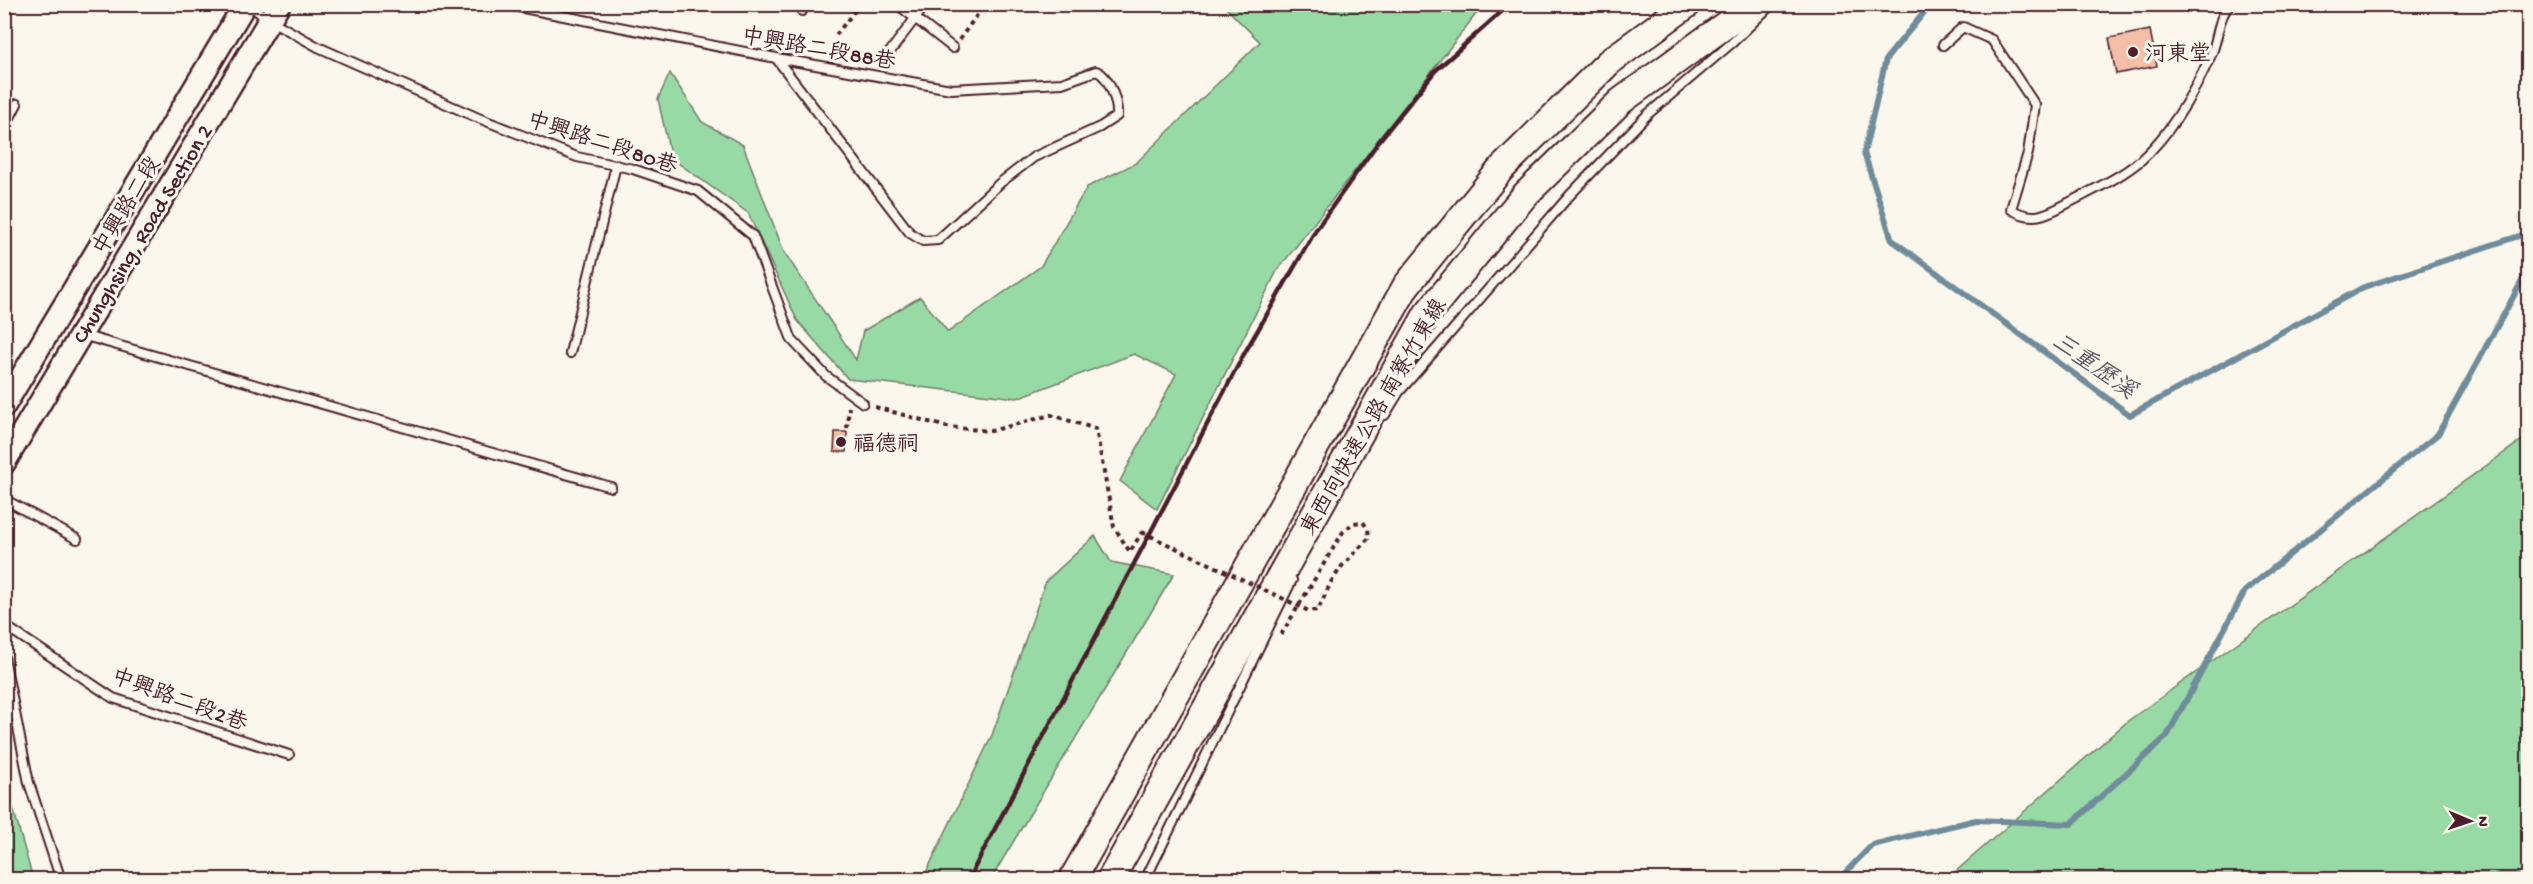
<svg xmlns="http://www.w3.org/2000/svg" width="2533" height="884" font-family="'Gochi Hand','LXGW WenKai TC',sans-serif">
  <style>
    .green { fill: #98daa5; stroke: #717c68; stroke-width: 1.5 }
    .lines { fill: none; stroke-linecap: round; stroke-linejoin: round }
    .stream { stroke: #6f8c9b; stroke-width: 6 }
    .building { fill: #f5bea9; stroke: #4a1f2b; stroke-width: 1.5 }
    .service-casing { stroke: #4a1f2b; stroke-width: 12 }
    .secondary-casing { stroke: #4a1f2b; stroke-width: 26 }
    .trunk-casing { stroke: #4a1f2b; stroke-width: 30 }
    .path { stroke: #4a1f2b; stroke-width: 4; stroke-dasharray: 4.5 4.5; stroke-linecap: butt }
    .service { stroke: #fbf7ec; stroke-width: 8 }
    .secondary { stroke: #fbf7ec; stroke-width: 21 }
    .trunk { stroke: #fbf7ec; stroke-width: 26 }
    .rail { stroke: #4a1f2b; stroke-width: 4.5 }
    .path-bridge { stroke: #4a1f2b; stroke-width: 4; stroke-dasharray: 4.5 4.5; stroke-linecap: butt }
    .poi-dot { fill: #4a1f2b; stroke: #fbf7ec; stroke-width: 2 }
    .labels { text-anchor: middle; stroke-width: 6; stroke-linejoin: round; paint-order: stroke }
    .street-label { font-size: 22px; fill: #4a1f2b; stroke: #fbf7ec }
    .poi-label { font-size: 22px; fill: #4a1f2b; stroke: #fbf7ec; text-anchor: start }
    .water-label { font-size: 24px; font-style: italic; fill: #5c5663; stroke: #fbf7ec }
  </style>
  <rect width="100%" height="100%" fill="#fbf7ec"/>
  <filter id="ink" filterUnits="userSpaceOnUse"><feTurbulence type="fractalNoise" baseFrequency=".0167" numOctaves="2"/><feDisplacementMap in="SourceGraphic" scale="12" xChannelSelector="R" yChannelSelector="G"/><feConvolveMatrix kernelMatrix="1 2 1 2 8 2 1 2 1" color-interpolation-filters="sRGB"/></filter>
  <g filter="url(#ink)">
    <g class="green">
      <path d="M1223,5h260l-206,266 -120,238 -37,-28 56,-107 -42,-20 -117,44 -169,-19 -51,-59 -49,-107 -77,-55 -13,-59 12,-26 32,49 41,23 41,107 72,108 7,-29 57,-34 28,35 93,-66 46,-79 49,-24 124,-121z"/>
      <path d="M2528,436v443h-581l182,-159z"/>
      <path d="M1095,536l16,26 63,12 -183,305h-68l69,-144 54,-154z"/>
      <path d="M4,780h1l28,99h-28z"/>
    </g>
    <g class="lines">
      <g class="stream">
        <path d="M1931,4l-45,55 -22,94 28,87 238,175 234,-128 164,-54"/>
        <path d="M1838,880l34,-35 104,-25 95,4 96,-88 78,-145 193,-157 90,-164"/>
      </g>
    </g>
    <g class="building">
      <path d="M2150,30l7,36 -41,8 -7,-36z"/>
      <path d="M835,432h12l-1,20h-12z"/>
    </g>
    <g class="lines">
      <defs>
        <g id="service">
          <path d="M248,4l20,15 50,28 158,70 101,40 56,12 65,22 55,45 39,104 34,36 37,27"/>
          <path d="M503,4l273,54 175,31 111,-6 34,-12c13,4 22,32 21,45l-17,11 -66,30 -34,26 -62,57 -15,1 -13,-8 -134,-175"/>
          <path d="M897,4l56,44"/>
          <path d="M802,11l5,-7"/>
          <path d="M1943,45l20,-18 29,13 43,65 -7,48 -17,56c24,15 40,3 63,-9 23,-12 47,-23 67,-40 31,-28 53,-67 70,-105 8,-18 6,-36 19,-51"/>
          <path d="M883,61l43,-57"/>
          <path d="M4,129l13,-25"/>
          <path d="M82,335l529,152"/>
          <path d="M570,353l46,-188"/>
          <path d="M1385,415l14,-23 171,-197 78,-81 85,-72 39,-38"/>
          <path d="M4,499l73,40"/>
          <path d="M4,625l109,73 176,57"/>
          <path d="M4,657l25,126 32,97"/>
          <path d="M1145,880l147,-300"/>
        </g>
        <g id="secondary">
          <path d="M4,406l241,-402"/>
          <path d="M4,463l275,-459"/>
        </g>
        <g id="trunk">
          <path d="M1072,880l334,-594 95,-117 108,-107 79,-58"/>
          <path d="M1110,880l317,-566 98,-119 96,-94 133,-97"/>
        </g>
      </defs>
      <use href="#service" class="service-casing"/>
      <use href="#secondary" class="secondary-casing"/>
      <use href="#trunk" class="trunk-casing"/>
      <g class="path">
        <path d="M836,35l24,-31"/>
        <path d="M959,40l26,-36"/>
        <path d="M875,407l72,20 44,4 60,-16 45,14 18,98 16,25 12,-20"/>
        <path d="M847,428l2,-21"/>
        <path d="M1281,635l62,-103 10,-9 10,-1 5,7 1,9 -27,28 -11,16 -13,28 -10,1 -5,-3"/>
      </g>
      <use href="#service" class="service"/>
      <use href="#secondary" class="secondary"/>
      <use href="#trunk" class="trunk"/>
      <path class="rail" d="M968,880l276,-526 73,-126 62,-87 56,-70 75,-67"/>
      <path class="path-bridge" d="M1142,532l161,76"/>
    </g>
  </g>
  <g class="poi-dot">
    <circle cx="2133" cy="52" r="6"/>
    <circle cx="841" cy="442" r="6"/>
  </g>
  <g class="labels">
    <g class="street-label">
      <text transform="translate(819 47) rotate(10)" y="8">中興路二段88巷</text>
      <text transform="translate(603 141) rotate(18)" y="8">中興路二段80巷</text>
      <text transform="translate(125 205) rotate(-59)" y="8">中興路二段</text>
      <text transform="translate(141 233) rotate(-59)" y="8">Chunghsing, Road Section 2</text>
      <text transform="translate(1372 416) rotate(-60)" y="8">東西向快速公路 南寮竹東線</text>
      <text transform="translate(180 698) rotate(20)" y="8">中興路二段2巷</text>
    </g>
    <g class="poi-label">
      <text x="2145" y="60">河東堂</text>
      <text x="853" y="450">福德祠</text>
    </g>
    <g class="water-label">
      <text transform="translate(2095 365) rotate(35)" y="8">三重歷溪</text>
    </g>
  </g>
  <rect width="2533" height="884" fill="none" stroke="#fbf7ec" stroke-width="24"/>
  <rect x="12" y="12" width="2509" height="860" fill="none" stroke="#4a1f2b" stroke-width="2" filter="url(#ink)"/>
  <g transform="translate(2470 821) rotate(92)" stroke="#fbf7ec" stroke-width="4.5" paint-order="stroke">
  <path d="M0-4.5L10 22L0 15L-10 22Z" fill="#4a1f2b"/>
  <text y="-9" font-size="16" font-weight="bold" text-anchor="middle" fill="#4a1f2b">N</text>
  </g>
</svg>
